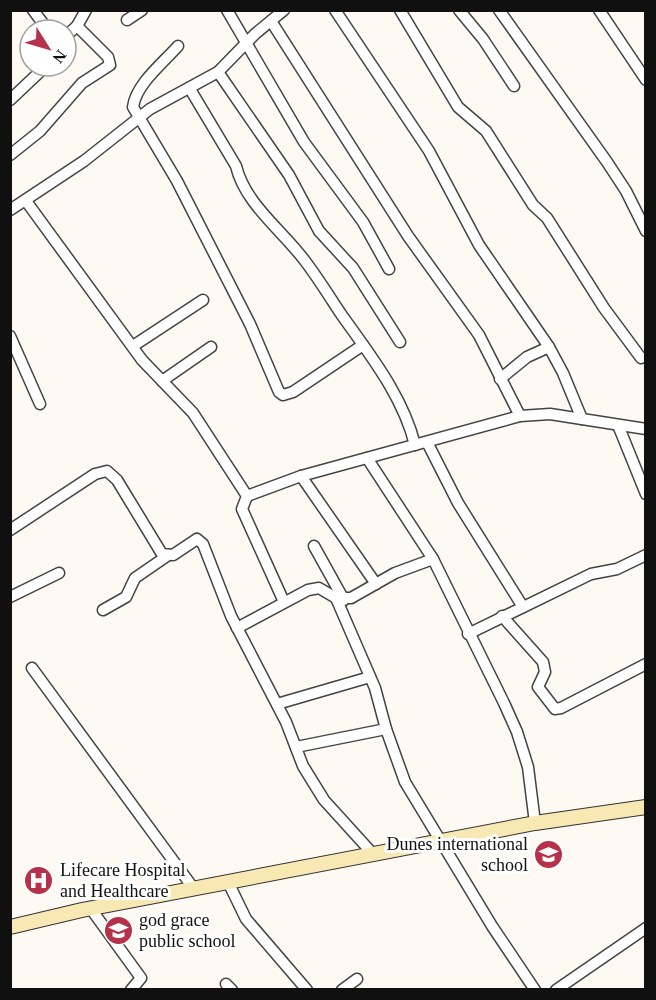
<svg xmlns="http://www.w3.org/2000/svg" width="656" height="1000" font-family="Georgia,serif">
  <style>
    .lines { fill: none; stroke-linecap: round; stroke-linejoin: round }
    .minor-casing { stroke: #434343; stroke-width: 13 }
    .secondary-casing { stroke: #323232; stroke-width: 16 }
    .minor { stroke: #fff; stroke-width: 10 }
    .secondary { stroke: #f8e8b4; stroke-width: 14 }
    .labels { text-anchor: middle; stroke-width: 6; stroke-linejoin: round; paint-order: stroke }
    .poi-label { font-size: 18px; fill: #101010; stroke: #fff; text-anchor: start }
  </style>
  <rect width="100%" height="100%" fill="#fefaf3"/>
  <g class="lines">
    <defs>
      <g id="minor">
        <path d="M33,10l15,20"/>
        <path d="M227,10l77,132 59,80 26,47"/>
        <path d="M335,10l94,141 50,94 70,102 14,26 19,46"/>
        <path d="M400,10l58,97 28,24 47,74 14,13 57,90 37,50"/>
        <path d="M459,10l24,29 31,47"/>
        <path d="M499,10l108,152 19,29 20,40"/>
        <path d="M599,10l47,70"/>
        <path d="M127,20l15,-10"/>
        <path d="M271,21l137,215 71,99 41,81"/>
        <path d="M66,36l11,-10 9,-16"/>
        <path d="M178,46c-15,17 -42,38 -45,61l44,74 73,143 29,68 4,3 10,-3 70,-47"/>
        <path d="M218,72l71,103 30,56 34,37 47,74"/>
        <path d="M190,89l46,77c9,38 46,64 69,95 13,17 24,35 36,53 29,41 62,82 74,131"/>
        <path d="M10,100l36,-34"/>
        <path d="M10,155l30,-24 42,-48 28,-18 -2,-8 -31,-31"/>
        <path d="M26,201l116,159 51,53 54,83 54,-20 219,-60 30,-2 96,15"/>
        <path d="M10,210l74,-49 66,-52 68,-37 37,-38 29,-24"/>
        <path d="M10,336l30,68"/>
        <path d="M133,346l70,-46"/>
        <path d="M500,379l27,-22 22,-10"/>
        <path d="M162,381l49,-34"/>
        <path d="M618,425l28,69"/>
        <path d="M427,442l31,61 65,104"/>
        <path d="M367,458l66,101 71,144 13,29 11,35 7,56"/>
        <path d="M301,476l75,108"/>
        <path d="M247,496l-5,13 42,93"/>
        <path d="M10,530l85,-56 12,-3 10,9 45,74 11,1 24,-16 6,5 28,72 55,106 17,44 21,34 49,54"/>
        <path d="M314,546l30,54"/>
        <path d="M10,597l49,-24"/>
        <path d="M336,598l39,90 11,41 19,53 87,144 43,64"/>
        <path d="M103,610l23,-13 9,-19 32,-22"/>
        <path d="M502,616l41,46 2,10 -7,15 17,22 6,-1 85,-44"/>
        <path d="M237,628l71,-38 11,-2 17,10h15l44,-25 38,-14"/>
        <path d="M468,634l123,-60 26,-5 29,-14"/>
        <path d="M32,668l162,221"/>
        <path d="M277,704l93,-27"/>
        <path d="M296,747l90,-18"/>
        <path d="M228,882l18,37 61,71"/>
        <path d="M91,909l50,69 -10,12"/>
        <path d="M226,984l6,6"/>
        <path d="M342,990l15,-11"/>
        <path d="M556,990l90,-62"/>
      </g>
      <path id="secondary" d="M10,927l72,-17 453,-87 111,-16"/>
    </defs>
    <use href="#minor" class="minor-casing"/>
    <use href="#secondary" class="secondary-casing"/>
    <use href="#minor" class="minor"/>
    <use href="#secondary" class="secondary"/>
  </g>
  <defs>
    <symbol id="school-disc" viewBox="-11 -11 22 22"><circle r="9.5" fill="#b5324a" stroke="#fff"/><path d="M0-5L7-2L0 1L-7-2ZM-4 1L0 2.5L4 1V4Q0 6-4 4Z" fill="#fff"/></symbol>
    <symbol id="hospital-disc" viewBox="-11 -11 22 22"><circle r="9.5" fill="#b5324a" stroke="#fff"/><path d="M-5-5h3v3.5h4V-5h3V5h-3V1.5h-4V5h-3Z" fill="#fff"/></symbol>
  </defs>
  <g fill-rule="evenodd">
    <use href="#school-disc" x="532" y="838" width="33" height="33"/>
    <use href="#hospital-disc" x="22" y="864" width="33" height="33"/>
    <use href="#school-disc" x="102" y="914" width="33" height="33"/>
  </g>
  <g class="labels">
    <g class="poi-label">
      <text x="528" y="850" text-anchor="end">Dunes international<tspan x="528" dy="21">school</tspan></text>
      <text x="60" y="876">Lifecare Hospital<tspan x="60" dy="21">and Healthcare</tspan></text>
      <text x="139" y="926">god grace<tspan x="139" dy="21">public school</tspan></text>
    </g>
  </g>
  <rect width="656" height="1000" fill="none" stroke="#101010" stroke-width="24"/>
  <g transform="translate(48 48) rotate(127)"><circle r="28" fill="#ffffff" stroke="#9f9f9f" stroke-width="1.5"/>
  <path d="M0-4.5L10 22L0 15L-10 22Z" fill="#b5324a"/>
  <text y="-9" font-size="16" font-weight="bold" text-anchor="middle" fill="#101010">N</text>
  </g>
</svg>
